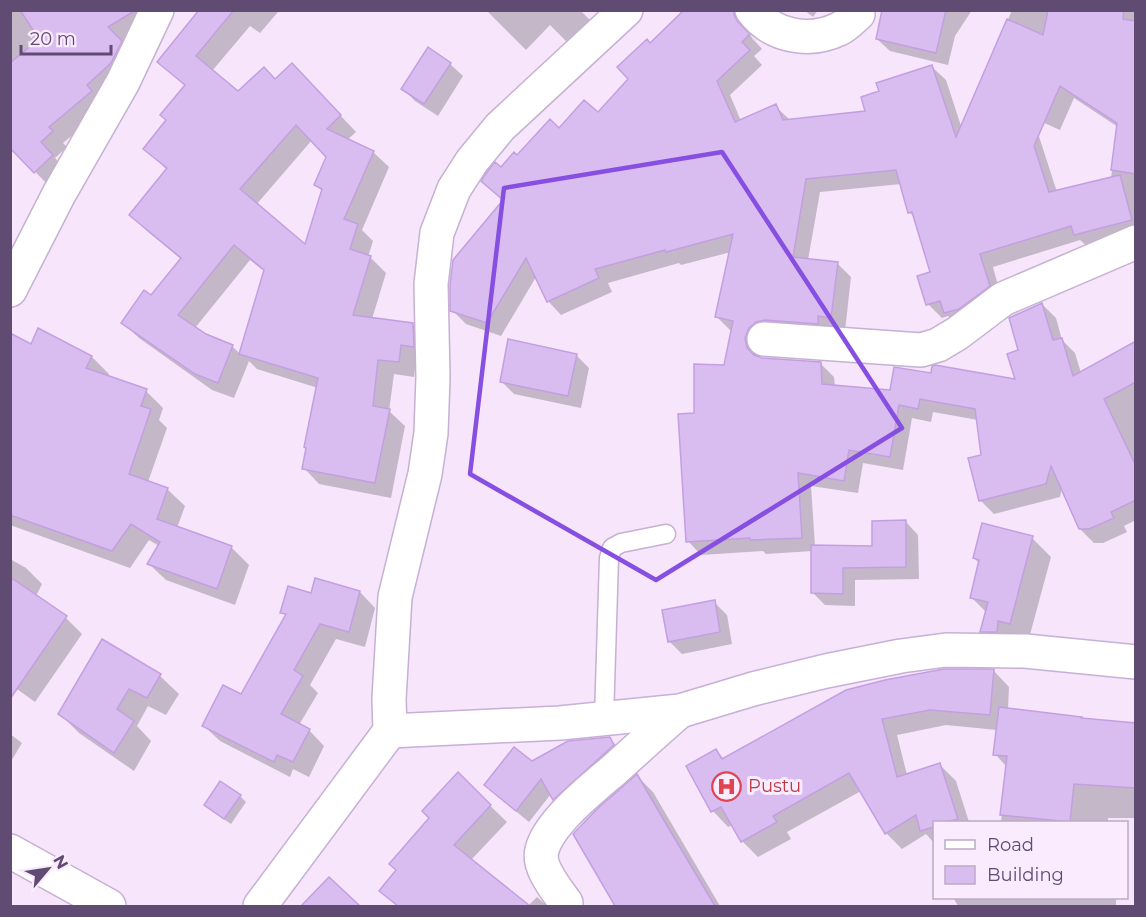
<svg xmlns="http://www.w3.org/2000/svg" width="1146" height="917" font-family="Montserrat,sans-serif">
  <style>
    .shadow { fill: #0003; fill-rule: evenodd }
    .building { fill: #dabdf0; stroke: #c39fe2; stroke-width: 1.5; fill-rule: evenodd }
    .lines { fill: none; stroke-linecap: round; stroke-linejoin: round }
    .lane-casing { stroke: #c5b1d1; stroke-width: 21 }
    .street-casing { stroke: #c5b1d1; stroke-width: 36 }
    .secondary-casing { stroke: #c7b0d6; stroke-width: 36 }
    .lane { stroke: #fff; stroke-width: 18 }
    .street { stroke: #fff; stroke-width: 33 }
    .secondary { stroke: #fff; stroke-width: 33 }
    .marked { fill: none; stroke: #874fe1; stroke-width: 4.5; stroke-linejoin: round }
    .labels { text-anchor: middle; stroke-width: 6; stroke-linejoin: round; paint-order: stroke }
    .health-label { font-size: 18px; fill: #be3a42; stroke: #faebfe; text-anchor: start }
  </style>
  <rect width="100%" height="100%" fill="#f6e5fb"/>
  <g class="shadow">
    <path d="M10,10h145l-4,15 -29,17 14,16 -30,49 -43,36 4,4 -12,11 12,13 -17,16 -40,-41z"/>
    <path d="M201,10h75l2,2 -18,21 -10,-7 -38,45 26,22 37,-12h33l48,51 -9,8 26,12 16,15 -27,63 11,11 -5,16h2l16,16 -14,46 40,5 16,16 -12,20 -2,17 -20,-3 -5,37 16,15 -14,72 -72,-14 -15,-16 14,-80 -61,-19 -8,-8 -15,37 -22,-8 -73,-52 -16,-15 29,-26 30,-37 -35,-29 -16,-16 36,-45 -22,-21 23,-29 18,-33 -27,-25zM312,140l15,17 -12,27 8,8 -17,54 -50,-41zM250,260l15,12 -25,82 -8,-8 -27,-10 -10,-8z"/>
    <path d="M486,10h94l14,14 -23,22 -21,-21 -24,25z"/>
    <path d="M686,10h53l8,9v10l5,9 10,11 -8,7 8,9 -32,30 11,26 34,-15 14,13 78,-7 14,-20 51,-25 14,13 16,49 50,-119h124v226l-47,12 -9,-8 -87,27 9,33 -43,26 -11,-10 -6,2 -14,-14 4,-31 -17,-55 -6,-6 -8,-28 -81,8 -12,68 29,3 14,14 -6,54 -87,21 2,6 60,5 14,14 1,10 56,5 41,-18 85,7 3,-30 22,-47 14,14 6,22 13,13 6,20 55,-30v177l-12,6 3,6 -24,11h-9l-14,-14 -18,-41 -2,9 -66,17 -14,-14 3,-44 -5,-36 -45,-8 -2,10 -19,-4 -9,52 -40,-7 -5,30 -47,-7 4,60 58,2 33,-26 12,13 1,44 -64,1v26l-30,-1 -13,-13 1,-41 -47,3 -3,-3 -62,4 -13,-14 7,-126 30,-49 7,-36h-2l-14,-14 15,-64 -50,13 -2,-2 -71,20 4,9 -51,23 -13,-14 -12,-24 -35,59 -35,-12 -14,-14 52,-110 -3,-31 16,-12 42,-27 39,-16 32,-35 20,-34zM1074,98l44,29 -7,51 -54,14 -24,-74 27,12z"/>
    <path d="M804,10h14l-5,7z"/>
    <path d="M898,10h74l-17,26 -7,29 -58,-14 -13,-12z"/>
    <path d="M428,49l22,15 13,12 -25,40 -23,-15 -12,-12z"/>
    <path d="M10,335l22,11 60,11 17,17 -2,3 39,14 17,17 -4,12 8,8 -19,54 19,7 18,17 -8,22 55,20 17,17 -14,40 -69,-25 -18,-17 11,-17 -10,-6 -19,28 -120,-43z"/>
    <path d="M576,355l13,13 -8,40 -67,-14 -13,-13z"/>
    <path d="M1032,538l19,19 -23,85 -28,8 -18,-19 5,-18 -16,-16 9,-33 -6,-6z"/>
    <path d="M10,559l16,9 16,16 -6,12 30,22 16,16 -47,68 -25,-18z"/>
    <path d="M360,592l15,16 -10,39 -29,-8 -26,46 8,8 -19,32 10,5 15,16 -15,31 -16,-8 -3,8 -70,-36 -16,-15 38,-30 45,-79 -5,-5 30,-17z"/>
    <path d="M714,602l13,13 5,29 -50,10 -13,-13z"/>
    <path d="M994,671l15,16 -1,22 128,15v94h-28v4h-107l6,-55 -12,-13 2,-24 -51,-5 -49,10 10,40 33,-10 16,16 13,41h-35v21l-8,-9 -24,15 -16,-16 -25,-42 -74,41 4,7 -33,18 -16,-16 -9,-16 -5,2 -15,-16 -25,-45 28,-15 8,8z"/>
    <path d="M160,676l19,18 -13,21 -18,-9 -11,20 14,15 -17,30 -55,-38 -19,-19z"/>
    <path d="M10,734l12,9 -12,20z"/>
    <path d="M609,738l13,13 -55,61 -13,-13 -3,-5 -22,28 -31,-25 -12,-12 46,-22z"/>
    <path d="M458,775l49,47 -36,38 57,46h-131l-16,-15 17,-20z"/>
    <path d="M637,776l16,16 67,114h-104l-41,-72z"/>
    <path d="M240,796l6,6 -15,22 -19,-13 -6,-6z"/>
    <path d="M329,879l29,27h-55z"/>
    <path d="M537,897l10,9h-19z"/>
    <path d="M954,898h162v8h-158l-3,-5z"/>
  </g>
  <g class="building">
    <path d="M20,10h116l-28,17 14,14 -11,22 -24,22 5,6 -43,36 4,4 -12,11 12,13 -19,18 -24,-25v-85l29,-24z"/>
    <path d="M199,10h35l-38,46 42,35 26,-24 11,12 17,-16 49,52 -14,14 47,22 -30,68 14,5 -8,25 21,7 -18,59 60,8 1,24 -13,-2 -2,17 -21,-2 -5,46 17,3 -15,74 -73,-14 4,-21 -2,-1 14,-69 -79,-24 25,-84 -30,-25 -56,70 28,19 27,11 -15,38 -23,-9 -74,-51 23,-33 7,5 30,-37 -52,-43 38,-47 -24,-19 23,-29 -6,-5 25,-30 -28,-23zM296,125l30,32 -12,28 8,4 -17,55 -65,-55z"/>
    <path d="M684,10h50v5l4,7 12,12 -8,8 8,8 -33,31 18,41 41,-18 7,16 82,-9 -4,-14 18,-6 -3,-8 56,-18 24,72 51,-118 36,16 5,-25h76l-1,9 13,2v153l-25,-4 6,-47 -57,-37 -26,60 15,46 71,-17 12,45 -58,15 -3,-9 -91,28 10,32 -31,23 -15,4 -4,-12 -14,4 -9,-29 13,-4 -18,-60 -4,1 -12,-43 -90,9 -13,78 45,5 -7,56 -13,-2v8l-53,-4 -9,2 -7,6 -4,10 2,10 7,7 8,3 59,4 1,22 68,6 4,-23 37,6 1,-7 3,-1 80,14 -8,-25 11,-4 -9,-32 33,-15 11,37 9,-2 11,38 63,-35v41l-32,17 32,67v34l-25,12 3,6 -25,11h-10l-28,-63 -5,18 -67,17 -11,-43 13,-3 -6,-46 -55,-10 -2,10 -19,-4 -9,52 -41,-7 -5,31 -46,-8 4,65 -52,2v-2l-64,4 -8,-128 16,-1v-49l30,1 9,-44 -18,-4 18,-83 -67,18 -1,-2 -70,19 4,9 -52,24 -21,-44 -39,65 -37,-12v-26l3,-25 50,-60 -22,-19 6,-9 8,-10 6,5 13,-15 3,3 33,-36 9,9 25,-28 14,12 30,-33 -11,-12 30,-28 3,4z"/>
    <path d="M882,10h64l-10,43 -60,-14z"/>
    <path d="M428,47l23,16 -27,41 -23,-15z"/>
    <path d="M38,328l54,28 -6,12 61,21 -6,17 10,3 -22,65 39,14 -11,31 75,27 -15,43 -70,-25 13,-22 -29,-18 -19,27 -102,-36v-182l21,11z"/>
    <path d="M508,339l69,15 -9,42 -68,-14z"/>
    <path d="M906,520v47l-63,1v26l-32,-1v-48l61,1v-25z"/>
    <path d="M982,523l51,13 -23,88 -12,-3 -1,11h-17l8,-30 -18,-4 9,-38 -6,-2z"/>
    <path d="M10,577l57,39 -57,83z"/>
    <path d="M315,578l45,13 -11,41 -29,-8 -26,46 9,6 -22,38 29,15 -17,33 -16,-7 -3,7 -72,-36 21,-41 18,9 45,-80 -6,-1 8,-27 23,7z"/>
    <path d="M715,600l5,32 -52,10 -6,-32z"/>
    <path d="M102,639l59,35 -14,24 -18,-9 -12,20 17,12 -20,32 -56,-39z"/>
    <path d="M944,669h50l-4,46 -60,-5 -48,9 15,58 43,-14 18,56 -11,3h-13v5l-14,4 -4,-16 -31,19 -36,-61 -76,43 4,6 -36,20 -20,-35 -10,5 -25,-46 30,-17 6,10 124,-69 39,-10z"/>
    <path d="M999,707l83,10 -1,1 55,5v65l-62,-4 -4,38 -70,-7 7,-59 -14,-1z"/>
    <path d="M610,737l4,8 -61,55 -12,-21 -25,32 -32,-26 30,-38 18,14 36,-20z"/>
    <path d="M458,772l33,33 -37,40 76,61h-132l-19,-15 17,-21 -7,-6 40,-46 -7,-7z"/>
    <path d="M637,774l29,50 49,82h-100l-42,-72 24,-25z"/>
    <path d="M220,781l21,14 -17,24 -20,-14z"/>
    <path d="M329,877l31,29h-59z"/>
  </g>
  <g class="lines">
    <defs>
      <path id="lane" d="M604,718l5,-160 3,-10 9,-5 45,-9"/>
      <g id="street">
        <path d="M752,10c20,27 58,33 87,19 7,-3 13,-10 19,-15"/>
        <path d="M10,290l49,-96 64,-112 34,-72"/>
        <path d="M764,339l157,11 17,-5 20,-12 45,-34 133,-57"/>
        <path d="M390,731l-1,-32 6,-102 30,-123 6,-41 2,-56 -2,-93 6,-51 17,-44 18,-28 28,-34 126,-117"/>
        <path d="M566,903c-9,-13 -29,-36 -24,-53 7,-28 51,-62 73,-81 21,-19 43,-39 65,-58"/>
      </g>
      <g id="secondary">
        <path d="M10,851l99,55"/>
        <path d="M260,906l130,-175 170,-8 120,-12 73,-22 73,-18 75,-15 45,-6 79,1 111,11"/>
      </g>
    </defs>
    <use href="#lane" class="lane-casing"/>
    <use href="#street" class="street-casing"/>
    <use href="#secondary" class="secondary-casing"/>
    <use href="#lane" class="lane"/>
    <use href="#street" class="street"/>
    <use href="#secondary" class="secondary"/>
  </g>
  <path class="marked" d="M722,152l180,276 -246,152 -186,-106 34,-286z"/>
  <defs>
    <symbol id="hospital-ring" viewBox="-11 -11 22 22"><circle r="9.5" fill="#faebfe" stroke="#e0444e" stroke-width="1.5"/><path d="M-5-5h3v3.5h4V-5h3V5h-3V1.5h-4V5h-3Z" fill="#e0444e"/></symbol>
  </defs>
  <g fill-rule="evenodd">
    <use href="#hospital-ring" x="710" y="770" width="33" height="33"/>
  </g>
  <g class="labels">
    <g class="health-label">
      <text x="748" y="792">Pustu</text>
    </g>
  </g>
  <rect width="1146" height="917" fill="none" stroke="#604b73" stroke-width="24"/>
  <rect x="933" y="821" width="195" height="78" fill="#faebfe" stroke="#bcabc6" stroke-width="1.5"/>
  <rect x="945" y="840" width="30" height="9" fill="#ffffff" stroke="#bcabc6" stroke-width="1.5"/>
  <text x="987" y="851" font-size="18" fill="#604b73">Road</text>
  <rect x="945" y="866" width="30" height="18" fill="#dabdf0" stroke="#bcabc6" stroke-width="1.5"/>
  <text x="987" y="881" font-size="18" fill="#604b73">Building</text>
  <g transform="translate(48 869) rotate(61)" stroke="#faebfe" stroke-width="4.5" paint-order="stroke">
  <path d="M0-4.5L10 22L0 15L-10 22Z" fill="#604b73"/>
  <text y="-9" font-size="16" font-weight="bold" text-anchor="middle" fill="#604b73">N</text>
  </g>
  <path d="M21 45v9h90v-9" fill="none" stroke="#604b73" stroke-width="3"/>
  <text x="30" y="45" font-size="18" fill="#604b73" stroke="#faebfe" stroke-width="4.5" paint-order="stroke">20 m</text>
</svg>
